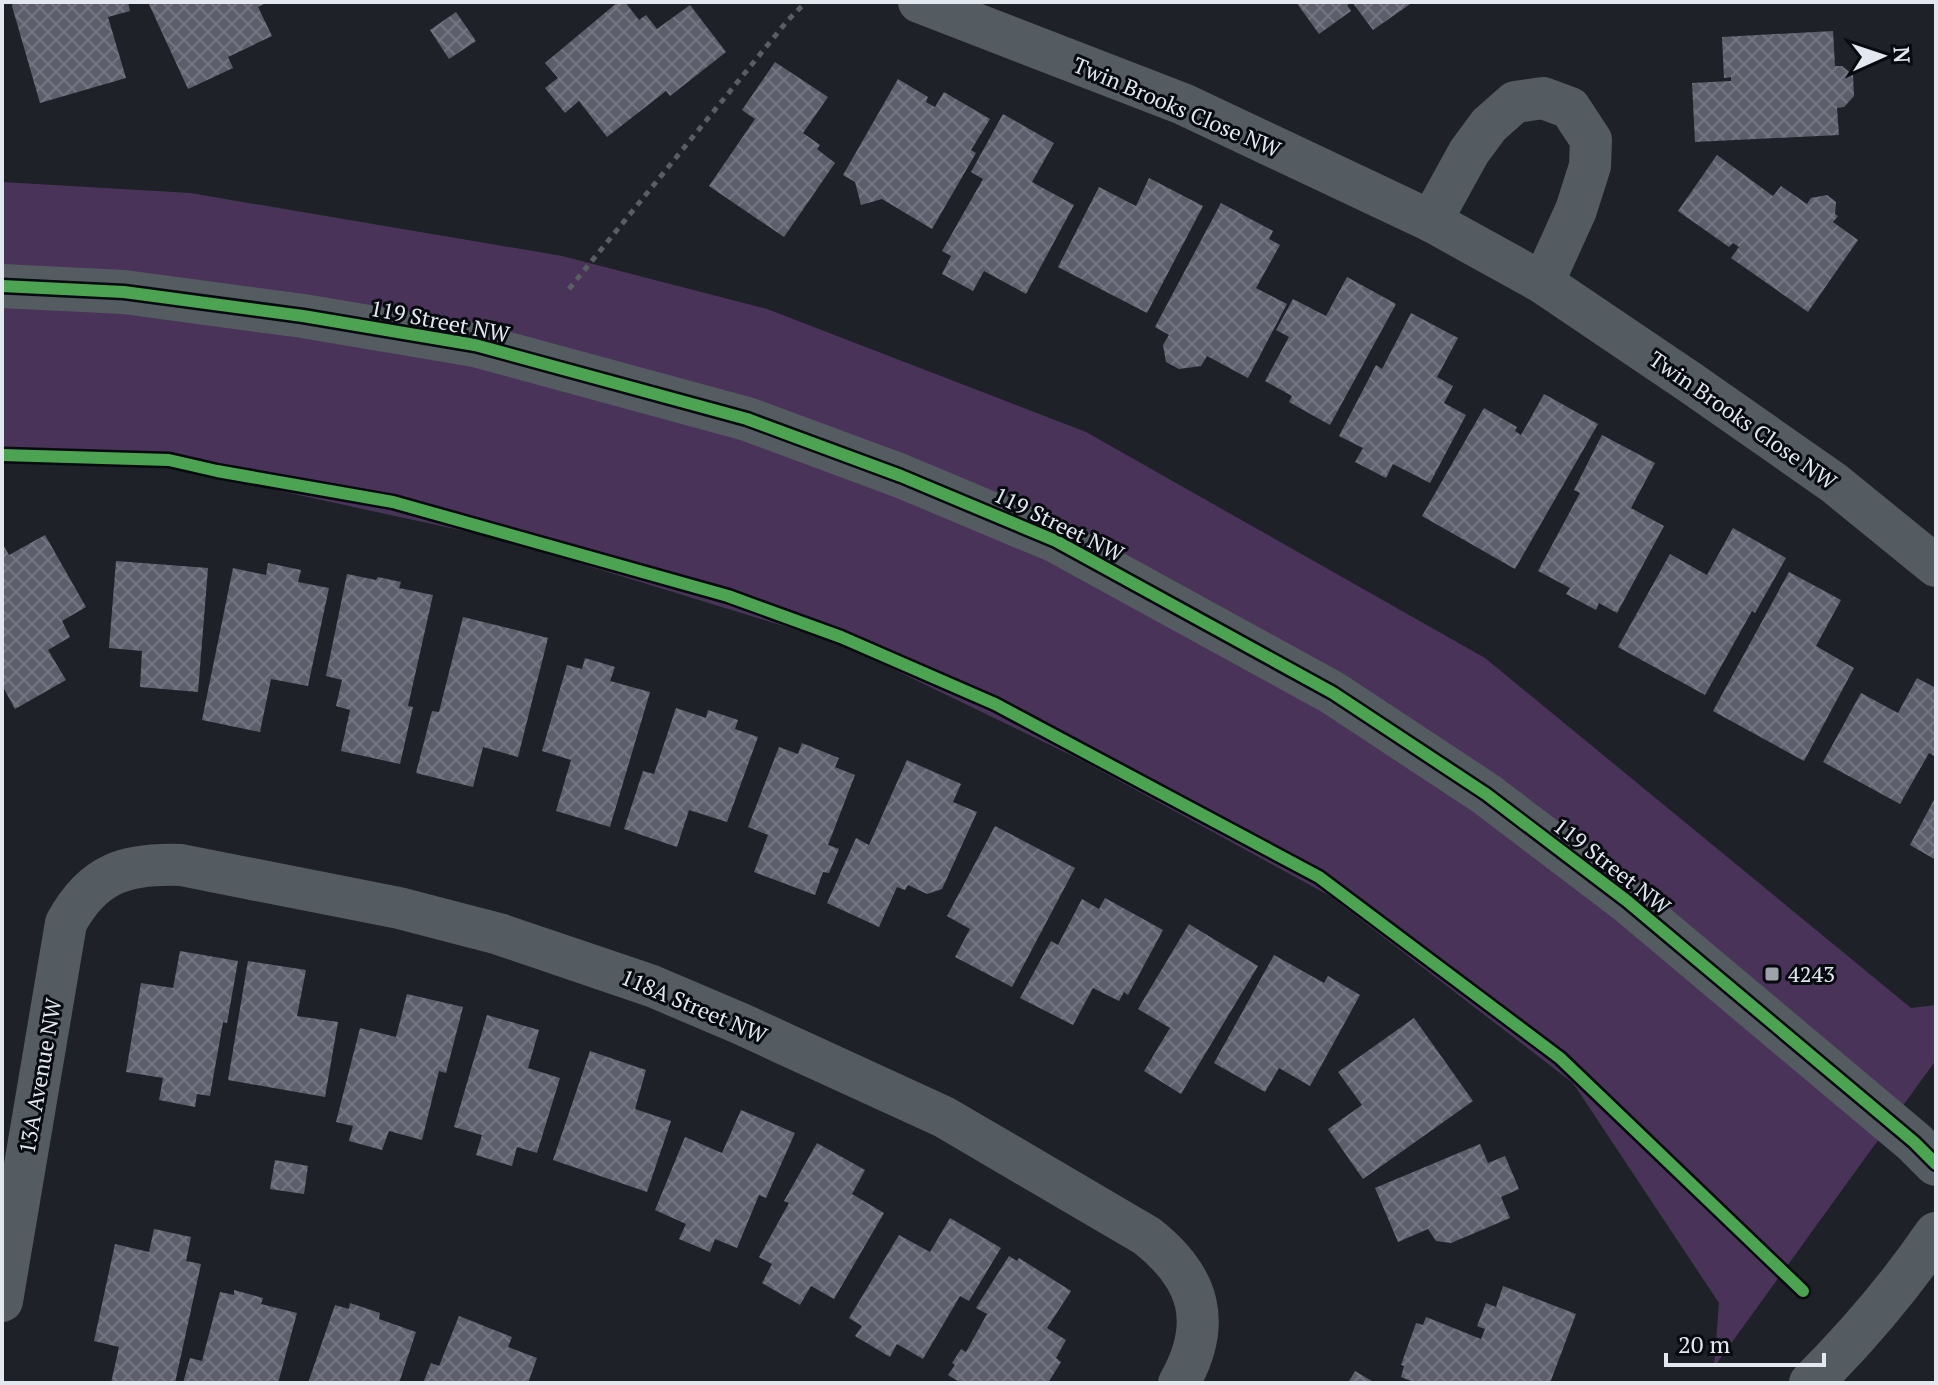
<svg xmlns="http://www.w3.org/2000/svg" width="1938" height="1385" font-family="'PT Serif',serif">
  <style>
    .grass { fill: #4a3358 }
    .building { fill: url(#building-cross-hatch) }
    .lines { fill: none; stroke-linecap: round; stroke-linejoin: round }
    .path { stroke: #595e63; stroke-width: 5; stroke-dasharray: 6 6; stroke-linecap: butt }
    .minor { stroke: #545c61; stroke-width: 42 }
    .tertiary { stroke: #545c61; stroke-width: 44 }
    .cycleway-casing { stroke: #070a0f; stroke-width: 17 }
    .cycleway { stroke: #4ca352; stroke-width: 12 }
    .poi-dot { fill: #9ea3aa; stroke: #070a0f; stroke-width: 3 }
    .labels { text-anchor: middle; stroke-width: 6; stroke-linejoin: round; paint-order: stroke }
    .street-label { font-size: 22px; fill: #e3e8f0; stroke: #070a0f }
    .poi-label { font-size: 22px; fill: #e3e8f0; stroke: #070a0f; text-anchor: start }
  </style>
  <defs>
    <pattern id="building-cross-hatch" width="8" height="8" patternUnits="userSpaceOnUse" patternTransform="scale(2)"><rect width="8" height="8" fill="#5d5e6b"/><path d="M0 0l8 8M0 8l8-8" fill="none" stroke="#747580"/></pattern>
  </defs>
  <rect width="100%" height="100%" fill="#1e2228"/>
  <path class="grass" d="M2,182l188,11 372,63 205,53 319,123 399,226 426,350 25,-3v55l-222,307 5,-64 -146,-220 -243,-187 -247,-135 -244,-118 -338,-104 -336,-73 -163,-4z"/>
  <g class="building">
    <path d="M13,2h115l2,9 -22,6 18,61 -86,25 -28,-97z"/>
    <path d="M148,2h120l-10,5 14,29 -44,21 5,11 -45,21z"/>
    <path d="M618,2h7l14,18 7,-5 11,14 33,-24 36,47 -56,44 -4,-5 -59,46 -28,-36 -14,12 -20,-25 13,-10 -13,-15z"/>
    <path d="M1296,2h56l-5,3 4,6 -32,23z"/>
    <path d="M1352,2h61l-40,28z"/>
    <path d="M456,12l20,29 -27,18 -19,-29z"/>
    <path d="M1833,31l2,35h7l11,9 1,21 -10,11 -7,1 2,27 -144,7 -3,-59 39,-2v-4l-7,1 -2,-41z"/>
    <path d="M775,62l53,35 -25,36 17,12 -3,4 18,14 -51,74 -75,-51 46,-67 -13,-9z"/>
    <path d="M898,79l30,18 -2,5 9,5 9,-15 46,27 -19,31 5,3 -44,76 -50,-30 -21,6 -6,-23 -12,-7z"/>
    <path d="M1003,114l51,29 -22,39 42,23 -48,89 -42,-23 -11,20 -31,-17 9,-18 -9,-5 41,-72 -12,-7z"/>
    <path d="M1717,155l56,41 8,-10 26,18 4,-6 16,-3 9,7 -1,12 3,2 -5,6 25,18 -50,72 -77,-54 8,-11 -6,-4 -4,4 -51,-36z"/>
    <path d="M1149,178l54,28 -56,107 -89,-46 41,-80 37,19z"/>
    <path d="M1221,203l52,28 -4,8 11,6 -24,43 31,16 -39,74 -41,-22 -6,10 -22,3 -13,-7 -3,-17 6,-10 -14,-8z"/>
    <path d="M1347,277l49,27 -66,121 -41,-23 3,-6 -27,-15 24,-44 -13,-7 17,-31 33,17z"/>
    <path d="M1411,313l47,25 -21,39 16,9 -9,17 22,12 -36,68 -37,-19 -7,14 -31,-16 8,-14 -24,-12 37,-71 6,4z"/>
    <path d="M1544,394l54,30 -83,145 -93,-53 62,-108 33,19 -2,4 6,4z"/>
    <path d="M1602,435l53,28 -24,45 33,18 -47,87 -18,-10 -3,7 -30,-16 4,-6 -32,-17 42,-78 -6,-3z"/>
    <path d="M1733,528l53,30 -31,55 -3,-2 -47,84 -87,-48 52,-93 37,21z"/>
    <path d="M45,535l41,72 -24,14 8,16 -22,13 18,30 -51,29 -13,-24v-142l7,12z"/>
    <path d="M116,561l92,7 -10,124 -58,-5 2,-36 -33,-3z"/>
    <path d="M268,563l33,7 -3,12 31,6 -21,98 -37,-7 -11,53 -58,-12 31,-152 33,7z"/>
    <path d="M1789,572l52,28 -25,46 38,22 -50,93 -91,-50z"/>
    <path d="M347,574l29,6 2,-3 23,5 -2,6 34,7 -25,111 5,1 -13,57 -59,-13 9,-41 -14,-4 6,-26 -16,-4z"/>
    <path d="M463,617l85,21 -30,119 -35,-10 -10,40 -57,-14 16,-62 7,1z"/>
    <path d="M585,658l30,9 -5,14 40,11 -40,135 -54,-16 15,-51 -29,-9 25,-86 15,4z"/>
    <path d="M1917,678l19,10v69l-7,-4 -29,51 -77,-42 38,-69 37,20z"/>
    <path d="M676,708l30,10 2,-8 30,10 -3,9 23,8 -31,85 -38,-12 -12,37 -53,-18 19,-58 11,3z"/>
    <path d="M802,743l37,15 -4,9 20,8 -27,70 11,4 -10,24 -6,-1 -8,23 -61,-23 14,-37 -20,-8 31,-80 19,7z"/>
    <path d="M907,760l54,24 -8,18 24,10 -35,77 -15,5 -19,-9 -3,5 -8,-3 -18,40 -52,-24 29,-65 13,7z"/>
    <path d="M1936,796v64l-26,-15z"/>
    <path d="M995,826l80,42 -63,119 -57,-30 15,-28 -23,-13z"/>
    <path d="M1105,898l58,32 -35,65 -4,-3 -5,9 -26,-13 -20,37 -53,-27 31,-57 7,4 24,-46 17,10z"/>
    <path d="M1189,924l69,42 -77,128 -37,-23 26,-43 -32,-19z"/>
    <path d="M180,951l58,10 -11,62 -4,-1 -13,74 -13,-2 -2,13 -36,-7 4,-22 -37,-6 15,-89 32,5z"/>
    <path d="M1274,955l50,28 4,-7 32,19 -50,91 -31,-18 -14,24 -51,-29z"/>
    <path d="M248,961l58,9 -9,46 41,6 -13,75 -97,-17z"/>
    <path d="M407,994l56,13 -17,66 -7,-2 -17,69 -33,-9 -7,19 -33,-9 4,-15 -17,-4 24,-94 36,9z"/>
    <path d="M487,1015l52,15 -11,38 32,10 -23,75 -20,-6 -5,19 -36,-11 6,-20 -28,-8z"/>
    <path d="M1414,1018l59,83 -110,78 -35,-50 34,-24 -24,-33z"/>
    <path d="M590,1051l56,19 -11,39 36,12 -24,71 -94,-32z"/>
    <path d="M741,1110l54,23 -29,65 -7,-3 -22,53 -22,-9 -5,13 -31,-13 7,-15 -31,-14 30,-73 37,16z"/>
    <path d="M817,1143l48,27 -13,24 32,19 -50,86 -23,-13 -11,19 -38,-22 10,-19 -13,-7 30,-54 -5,-2z"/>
    <path d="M1480,1144l8,19 17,-7 14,33 -18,8 9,21 -59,25 -15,-2 -8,-12 -30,13 -23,-54z"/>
    <path d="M275,1160l33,6 -4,28 -34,-5z"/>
    <path d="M950,1218l51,30 -32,53 -9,-5 -37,63 -26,-15 -7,13 -35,-21 7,-10 -13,-8 50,-83 31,17z"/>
    <path d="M154,1229l37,8 -5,24 15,3 -26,119h-64l8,-36 -25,-6 21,-97 34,8z"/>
    <path d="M1009,1256l8,5 2,-3 52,33 -24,37 19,12 -10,18 5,4 -13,21h-87l-13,-8 7,-10 -3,-2 9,-14 5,3 21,-38 -11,-6z"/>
    <path d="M1503,1286l73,28 -26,69h-134l-15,-6 3,-11 -3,-1 15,-42 7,2 3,-8 55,22 4,-10 -8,-3 9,-23 10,4z"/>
    <path d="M234,1290l29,8 -2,6 36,9 -19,70h-95l7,-25 12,3 18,-69 14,3z"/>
    <path d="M350,1303l30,10 -1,6 37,13 -17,51h-91l27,-78 14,4z"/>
    <path d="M459,1316l53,21 -4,10 29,11 -9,25h-105l8,-20 8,3z"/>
    <path d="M1355,1371l20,12h-27z"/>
  </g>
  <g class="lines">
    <path class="path" d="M569,289l219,-269 18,-18"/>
    <g class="minor">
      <path d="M919,2l264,102 248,117 112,62 148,100 143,100 102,83"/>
      <path d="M1431,221l38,-69 20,-27 26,-23 28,-4 27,10 21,32 -1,26 -14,44 -33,73"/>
      <path d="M2,1301l64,-378c27,-50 60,-60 115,-58l218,43 100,26 153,52 87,37 205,94 203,119c53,42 66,87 32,147"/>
    </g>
    <g class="tertiary">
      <path d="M2,286l122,6 179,24 172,29 272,74 154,57 155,65 277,152 153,101 141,107 287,241 22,22"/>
      <path d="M1811,1383c46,-46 88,-95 125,-149"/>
    </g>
    <defs>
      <g id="cycleway">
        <path d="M2,286l122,6 179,24 172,29 272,74 154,57 155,65 277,152 153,101 141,107 287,241 22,22"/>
        <path d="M2,455l167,5 48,11 176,31 335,94 113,41 154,67 324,173 241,181 243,233"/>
      </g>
    </defs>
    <use href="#cycleway" class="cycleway-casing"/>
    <use href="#cycleway" class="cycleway"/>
  </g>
  <rect class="poi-dot" x="1764" y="966" width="16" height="16" rx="4"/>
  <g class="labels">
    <g class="street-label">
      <text transform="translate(1177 107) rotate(23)" y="8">Twin Brooks Close NW</text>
      <text transform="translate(440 321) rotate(11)" y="8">119 Street NW</text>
      <text transform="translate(1743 420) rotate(35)" y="8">Twin Brooks Close NW</text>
      <text transform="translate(1059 524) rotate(26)" y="8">119 Street NW</text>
      <text transform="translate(1612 866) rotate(38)" y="8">119 Street NW</text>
      <text transform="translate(694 1006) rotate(23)" y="8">118A Street NW</text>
      <text transform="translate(40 1076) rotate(-80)" y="8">13A Avenue NW</text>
    </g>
    <g class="poi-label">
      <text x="1788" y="982">4243</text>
    </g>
  </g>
  <rect width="1938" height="1385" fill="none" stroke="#e3e8f0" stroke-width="8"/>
  <g transform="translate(1882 56) rotate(87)" stroke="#070a0f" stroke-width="6" paint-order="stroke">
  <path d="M0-6L14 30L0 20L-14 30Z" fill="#e3e8f0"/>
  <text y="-12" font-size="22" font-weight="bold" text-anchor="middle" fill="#e3e8f0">N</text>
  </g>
  <path d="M1666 1353v12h158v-12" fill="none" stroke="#e3e8f0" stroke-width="4"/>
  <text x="1678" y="1353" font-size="24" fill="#e3e8f0" stroke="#070a0f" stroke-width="6" paint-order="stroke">20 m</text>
</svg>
